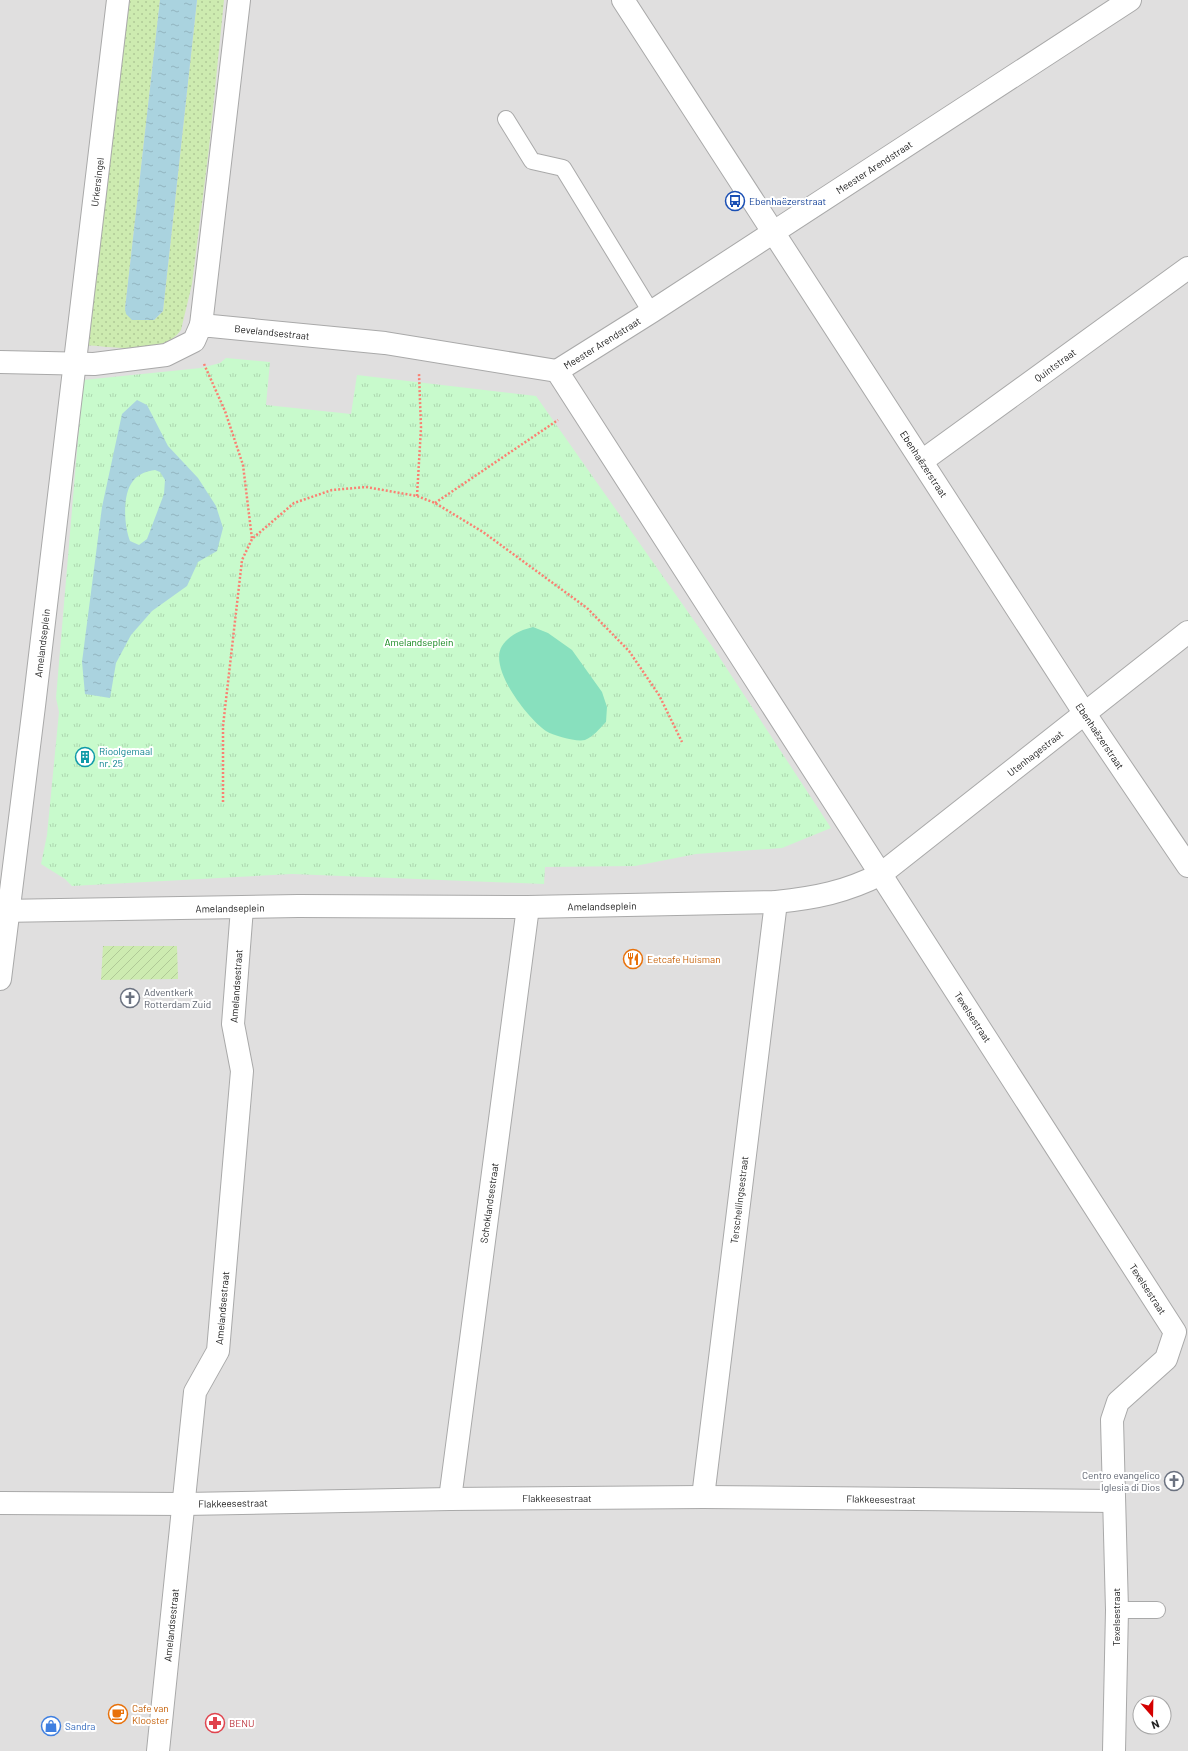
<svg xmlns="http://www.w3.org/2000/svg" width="1188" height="1751" font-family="Barlow,sans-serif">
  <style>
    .residential { fill: #e0dfdf; fill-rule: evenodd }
    .grass { fill: url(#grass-dots) }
    .park { fill: url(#park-tufts) }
    .garden { fill: url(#garden-furrows) }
    .pitch { fill: #88e0be }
    .water { fill: url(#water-ripples); fill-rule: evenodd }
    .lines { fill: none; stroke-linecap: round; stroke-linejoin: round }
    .service-casing { stroke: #a9a9a9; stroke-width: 18 }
    .minor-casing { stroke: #a9a9a9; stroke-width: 24 }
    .path { stroke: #fa8072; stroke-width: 2.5; stroke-dasharray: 2 2; stroke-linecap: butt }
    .service { stroke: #fff; stroke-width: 16 }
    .minor { stroke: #fff; stroke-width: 22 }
    .labels { text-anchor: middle; stroke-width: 4; stroke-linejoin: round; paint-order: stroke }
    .street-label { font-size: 10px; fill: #222; stroke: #fff }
    .transit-label { font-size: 10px; fill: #164399; stroke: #fff; text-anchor: start }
    .park-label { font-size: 10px; fill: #0c8416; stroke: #fff }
    .culture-label { font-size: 10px; fill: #0d838f; stroke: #fff; text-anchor: start }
    .food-label { font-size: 10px; fill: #c56008; stroke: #fff; text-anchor: start }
    .worship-label { font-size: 10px; fill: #5b616d; stroke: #fff; text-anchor: start }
    .health-label { font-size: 10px; fill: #be3a42; stroke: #fff; text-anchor: start }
    .shop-label { font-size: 10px; fill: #366cbe; stroke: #fff; text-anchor: start }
  </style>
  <defs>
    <pattern id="grass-dots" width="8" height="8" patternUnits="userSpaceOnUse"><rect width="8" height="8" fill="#cdebb0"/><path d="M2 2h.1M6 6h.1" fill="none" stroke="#b0c997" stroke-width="1.8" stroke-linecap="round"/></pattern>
    <pattern id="park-tufts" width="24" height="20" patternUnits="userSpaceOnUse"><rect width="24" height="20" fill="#c8facc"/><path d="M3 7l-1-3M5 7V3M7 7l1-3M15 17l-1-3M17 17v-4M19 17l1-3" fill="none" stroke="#acd6af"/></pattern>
    <pattern id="garden-furrows" width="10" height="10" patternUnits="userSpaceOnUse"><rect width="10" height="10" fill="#cdebb0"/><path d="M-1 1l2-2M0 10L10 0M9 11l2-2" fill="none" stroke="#b0c997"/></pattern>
    <pattern id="water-ripples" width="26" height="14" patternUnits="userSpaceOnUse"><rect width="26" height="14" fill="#aad3df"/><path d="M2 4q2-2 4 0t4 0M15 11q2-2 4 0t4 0" fill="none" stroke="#92b5bf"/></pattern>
  </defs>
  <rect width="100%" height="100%" fill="#f2efe9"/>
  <path class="residential" d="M0,0h1188v1751h-1188zM1140,1703h24v24h-24z"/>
  <path class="grass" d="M130,0h30l-35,309 7,11h22l9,-9 34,-311h27l-15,148 -17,136 -11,46c-18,26 -69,17 -96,15l25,-213z"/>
  <path class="park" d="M226,358l44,4 -4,43 85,9 6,-39 179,21 178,253 117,179 -49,20 -86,6 -61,12 -90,1 -1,17 -252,-10 -220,12 -7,-7 -24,-15 6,-29 12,-123 -3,-14 27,-318 118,-12 19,-5z"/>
  <path class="garden" d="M103,946h74l1,33 -77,1z"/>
  <path class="pitch" d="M533,627l15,6 24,17 30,42 5,15 -1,15c-6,6 -13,15 -21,18 -9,2 -31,-4 -39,-9 -18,-12 -58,-63 -44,-85 7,-11 19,-16 31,-19z"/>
  <g class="water">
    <path d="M160,0h37l-34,311 -9,9h-22l-6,-6 -1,-5z"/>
    <path d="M137,400l10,5 21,41 30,32 18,28 7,22 -6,23 -19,11 -11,24 -35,25 -21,24 -15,28 -6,35 -25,-4 -3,-32 20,-155 20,-93zM155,470l5,2 5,8 -1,14 -17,45 -8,6 -9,-4c-6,-15 -8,-47 3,-60 5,-7 14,-10 22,-11z"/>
  </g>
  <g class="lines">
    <defs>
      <g id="service">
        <path d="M506,119l26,42 31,7 88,144"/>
        <path d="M1117,1610h40"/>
      </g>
      <g id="minor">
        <path d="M623,0l462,714 103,152"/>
        <path d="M201,325l38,-325"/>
        <path d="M0,362l94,2 72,-9 28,-14 7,-16 184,18 172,28"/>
        <path d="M557,371l618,961 -9,27 -48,43 -6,18 5,190 -3,141"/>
        <path d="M557,371l94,-59 479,-312"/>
        <path d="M922,461l266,-193"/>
        <path d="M0,911l298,-5 230,1 248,-5c39,-4 70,-10 105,-28l307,-242"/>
        <path d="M0,979l34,-273 84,-706"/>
        <path d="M703,1497l73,-595"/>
        <path d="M450,1499l78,-592"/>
        <path d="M0,1503l184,1 266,-5 253,-2 411,4"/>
        <path d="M158,1751l37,-359 23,-41 24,-280 -9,-47 9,-116"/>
      </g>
    </defs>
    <use href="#service" class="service-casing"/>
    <use href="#minor" class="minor-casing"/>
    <g class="path">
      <path d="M204,364l21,47 18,54 9,74"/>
      <path d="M417,496l4,-68 -2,-54"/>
      <path d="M435,503l123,-83"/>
      <path d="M223,802v-76l19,-166 10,-21 42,-36 38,-13 34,-3 51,9 18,7 48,29 104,76 42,43 30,44 23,47"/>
    </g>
    <use href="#service" class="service"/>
    <use href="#minor" class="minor"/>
  </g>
  <defs>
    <symbol id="bus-ring" viewBox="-11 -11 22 22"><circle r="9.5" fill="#fff" stroke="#1a4fb4" stroke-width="1.5"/><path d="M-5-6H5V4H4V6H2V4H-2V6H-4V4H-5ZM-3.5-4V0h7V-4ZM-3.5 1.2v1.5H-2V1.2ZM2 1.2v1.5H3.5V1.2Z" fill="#1a4fb4"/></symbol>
    <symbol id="building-ring" viewBox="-11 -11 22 22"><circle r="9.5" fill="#fff" stroke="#0f9aa8" stroke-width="1.5"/><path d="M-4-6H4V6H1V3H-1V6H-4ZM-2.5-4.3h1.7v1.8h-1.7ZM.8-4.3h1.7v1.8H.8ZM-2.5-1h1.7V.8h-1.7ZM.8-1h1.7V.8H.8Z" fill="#0f9aa8"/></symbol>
    <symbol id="restaurant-ring" viewBox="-11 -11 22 22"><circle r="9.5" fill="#fff" stroke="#e8710a" stroke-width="1.5"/><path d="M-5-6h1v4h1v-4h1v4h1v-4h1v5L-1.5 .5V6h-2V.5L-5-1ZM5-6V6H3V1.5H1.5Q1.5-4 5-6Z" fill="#e8710a"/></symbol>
    <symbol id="church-ring" viewBox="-11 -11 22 22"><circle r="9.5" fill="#fff" stroke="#6b7280" stroke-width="1.5"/><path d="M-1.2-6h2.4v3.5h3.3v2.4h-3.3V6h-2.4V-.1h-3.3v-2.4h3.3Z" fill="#6b7280"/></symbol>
    <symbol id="cafe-ring" viewBox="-11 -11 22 22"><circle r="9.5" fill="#fff" stroke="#e8710a" stroke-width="1.5"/><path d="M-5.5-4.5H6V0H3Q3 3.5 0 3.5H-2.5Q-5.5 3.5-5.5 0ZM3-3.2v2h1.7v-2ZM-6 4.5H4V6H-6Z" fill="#e8710a"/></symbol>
    <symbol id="pharmacy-ring" viewBox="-11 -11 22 22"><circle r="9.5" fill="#fff" stroke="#e0444e" stroke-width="1.5"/><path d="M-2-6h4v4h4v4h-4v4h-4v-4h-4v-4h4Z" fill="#e0444e"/></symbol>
    <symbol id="shop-ring" viewBox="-11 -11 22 22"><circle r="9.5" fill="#fff" stroke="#3f7fe0" stroke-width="1.5"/><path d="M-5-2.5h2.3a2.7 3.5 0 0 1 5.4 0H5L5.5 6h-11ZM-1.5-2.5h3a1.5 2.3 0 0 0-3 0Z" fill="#3f7fe0"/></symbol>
  </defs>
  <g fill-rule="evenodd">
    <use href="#bus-ring" x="724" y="190" width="22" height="22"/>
    <use href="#building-ring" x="74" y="746" width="22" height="22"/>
    <use href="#restaurant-ring" x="622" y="948" width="22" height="22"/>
    <use href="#church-ring" x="119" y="987" width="22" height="22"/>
    <use href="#church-ring" x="1163" y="1470" width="22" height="22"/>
    <use href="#cafe-ring" x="107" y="1703" width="22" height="22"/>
    <use href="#pharmacy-ring" x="204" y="1712" width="22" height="22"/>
    <use href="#shop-ring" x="40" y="1715" width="22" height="22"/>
  </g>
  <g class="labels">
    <g class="street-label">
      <text transform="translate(874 167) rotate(-33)" y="4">Meester Arendstraat</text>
      <text transform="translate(97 182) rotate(-83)" y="4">Urkersingel</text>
      <text transform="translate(272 332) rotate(6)" y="4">Bevelandsestraat</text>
      <text transform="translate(602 343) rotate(-32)" y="4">Meester Arendstraat</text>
      <text transform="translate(1055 365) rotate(-36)" y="4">Quintstraat</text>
      <text transform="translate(924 464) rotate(57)" y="4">Ebenhaëzerstraat</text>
      <text transform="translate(42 643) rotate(-83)" y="4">Amelandseplein</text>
      <text transform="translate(1100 736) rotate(56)" y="4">Ebenhaëzerstraat</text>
      <text transform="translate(1035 753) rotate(-38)" y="4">Utenhagestraat</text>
      <text transform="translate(602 906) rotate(-1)" y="4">Amelandseplein</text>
      <text transform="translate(230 908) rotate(-1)" y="4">Amelandseplein</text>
      <text transform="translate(236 986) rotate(-86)" y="4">Amelandsestraat</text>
      <text transform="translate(973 1017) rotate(57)" y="4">Texelsestraat</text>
      <text transform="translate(739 1200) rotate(-83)" y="4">Terschellingsestraat</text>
      <text transform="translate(489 1203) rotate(-82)" y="4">Schoklandsestraat</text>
      <text transform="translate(1148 1289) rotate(57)" y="4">Texelsestraat</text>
      <text transform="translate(222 1308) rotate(-85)" y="4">Amelandsestraat</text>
      <text x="557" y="1502">Flakkeesestraat</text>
      <text transform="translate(881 1499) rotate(1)" y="4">Flakkeesestraat</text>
      <text transform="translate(233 1503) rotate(-1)" y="4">Flakkeesestraat</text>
      <text transform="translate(1116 1617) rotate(-90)" y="4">Texelsestraat</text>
      <text transform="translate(171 1625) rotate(-84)" y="4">Amelandsestraat</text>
    </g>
    <g class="transit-label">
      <text x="749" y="205">Ebenhaëzerstraat</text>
    </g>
    <g class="park-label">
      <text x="419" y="646">Amelandseplein</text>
    </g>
    <g class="culture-label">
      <text x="99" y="755">Rioolgemaal<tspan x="99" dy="12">nr. 25</tspan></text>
    </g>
    <g class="food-label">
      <text x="647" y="963">Eetcafe Huisman</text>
      <text x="132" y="1712">Cafe van<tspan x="132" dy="12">Klooster</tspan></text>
    </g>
    <g class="worship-label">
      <text x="144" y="996">Adventkerk<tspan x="144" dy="12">Rotterdam Zuid</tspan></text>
      <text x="1160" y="1479" text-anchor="end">Centro evangelico<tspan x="1160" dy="12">Iglesia di Dios</tspan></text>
    </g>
    <g class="health-label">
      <text x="229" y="1727">BENU</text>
    </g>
    <g class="shop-label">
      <text x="65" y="1730">Sandra</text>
    </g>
  </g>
  <g transform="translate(1152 1715) rotate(160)"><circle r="19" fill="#ffffff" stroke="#a7a7a7"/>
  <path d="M0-3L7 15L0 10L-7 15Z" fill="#d40000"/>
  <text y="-6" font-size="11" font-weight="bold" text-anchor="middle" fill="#222222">N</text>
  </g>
</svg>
